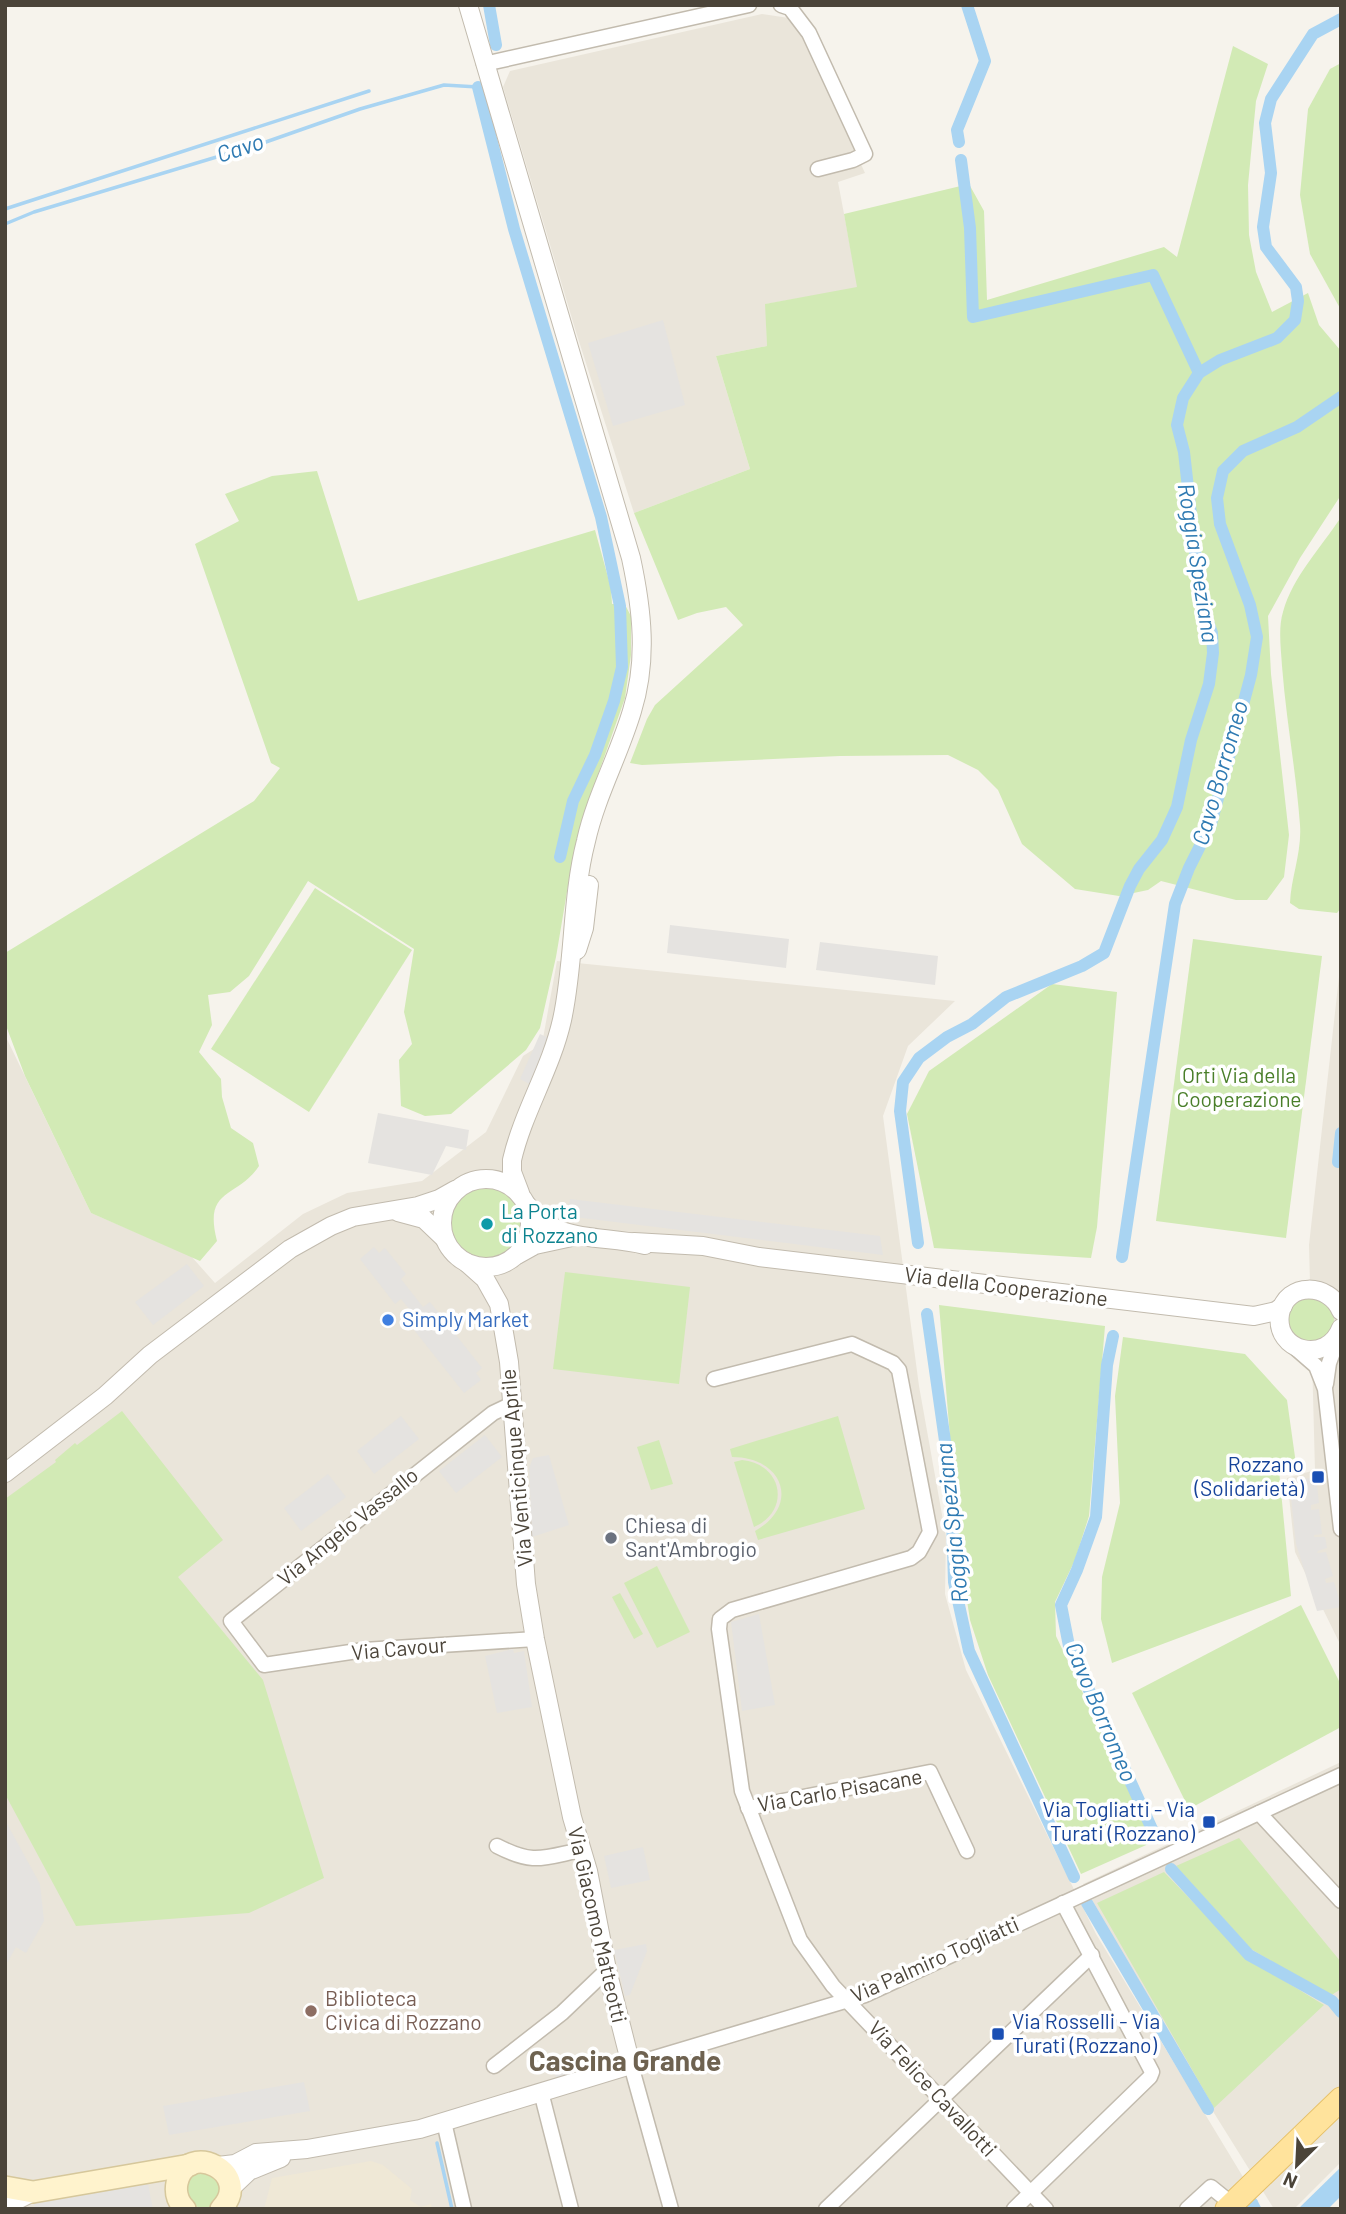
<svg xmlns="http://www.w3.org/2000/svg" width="1346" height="2214" font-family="Barlow,sans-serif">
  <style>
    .residential { fill: #eae5da }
    .education { fill: #efe8d6 }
    .green { fill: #d2eab5 }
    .parking { fill: #e5e3e0 }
    .water { fill: #a9d4f2 }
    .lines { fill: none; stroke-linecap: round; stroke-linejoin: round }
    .stream { stroke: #a9d4f2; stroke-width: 3.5 }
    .canal { stroke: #a9d4f2; stroke-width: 12 }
    .minor-casing { stroke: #c2bbae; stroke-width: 17 }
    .tertiary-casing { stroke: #c2bbae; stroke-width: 20 }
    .secondary-casing { stroke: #d6c79b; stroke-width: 24 }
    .primary-casing { stroke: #e6c16a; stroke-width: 25 }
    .minor { stroke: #fff; stroke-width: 14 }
    .tertiary { stroke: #fff; stroke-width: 18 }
    .secondary { stroke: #fff3cd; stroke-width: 21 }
    .primary { stroke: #ffe39c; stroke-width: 23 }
    .culture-dot { fill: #0f9aa8; stroke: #fff; stroke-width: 2.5 }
    .shop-dot { fill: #3f7fe0; stroke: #fff; stroke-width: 2.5 }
    .transit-dot { fill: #1a4fb4; stroke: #fff; stroke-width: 2.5 }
    .worship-dot { fill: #6b7280; stroke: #fff; stroke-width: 2.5 }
    .education-dot { fill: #8d6e63; stroke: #fff; stroke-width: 2.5 }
    .labels { text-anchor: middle; stroke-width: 7; stroke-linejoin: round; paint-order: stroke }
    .park-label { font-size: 21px; fill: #4a7f2a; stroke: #fff }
    .culture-label { font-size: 21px; fill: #0d838f; stroke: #fff; text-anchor: start }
    .street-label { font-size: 21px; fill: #4b4439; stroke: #fff }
    .shop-label { font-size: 21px; fill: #366cbe; stroke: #fff; text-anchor: start }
    .transit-label { font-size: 21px; fill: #164399; stroke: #fff; text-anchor: end }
    .worship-label { font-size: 21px; fill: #5b616d; stroke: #fff; text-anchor: start }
    .education-label { font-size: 21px; fill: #785e54; stroke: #fff; text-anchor: start }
    .water-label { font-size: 23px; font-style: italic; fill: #2e7ab2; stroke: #fff }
    .district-label { font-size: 28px; font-weight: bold; fill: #6e6250; stroke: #fff }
  </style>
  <rect width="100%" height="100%" fill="#f6f3ec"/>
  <g class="residential">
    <path d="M762,14l27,4 9,9 67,146 -27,9 20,106 -92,16 1,42 -51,10 34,113 -116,44 -58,-181 -73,-245 7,-16z"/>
    <path d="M1341,959v687l-46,-94 -8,-74 28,-8 -6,-225z"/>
    <path d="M557,961l398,40 -47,45 -25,70 36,270 27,151 -1,57 21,76 130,264 161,266 -9,9h-1243v-1174l86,178 100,43 24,27 88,-69 44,-21 75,-12 64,-49 37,-76 19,-12z"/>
    <path d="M1341,1762v400l-47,47h-20l-65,-104 -126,-221z"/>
  </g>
  <path class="education" d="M371,2161l12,4 29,24 -2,11 11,7 10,-3 1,5h-168l8,-31z"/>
  <g class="green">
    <path d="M1233,46l35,18 -12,37 -8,84 1,50 7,37 16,40 36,-19 11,32 22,26v144l-41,63 -32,58 3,58 18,161 -5,42 -17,23h-31l-75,-19 -13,9 -29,6 -44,-7 -53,-45 -24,-54 -20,-20 -30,-15 -108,1 -198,9 -12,-2 17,-44 8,-14 88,-80 -17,-18 -29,6 -19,7 -44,-107 116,-44 -34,-113 51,-10 -2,-42 92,-17 -13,-73 125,-30 15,27 3,89 177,-53 13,10z"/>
    <path d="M1341,63v247l-31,-56 -10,-59 8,-86 22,-40z"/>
    <path d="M317,471l41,130 237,-71 16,58 1,16 12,-1 7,13v39l-6,43 -37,105 -18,71 -14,83 -16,71 -14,22 -75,64 -26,2 -24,-10 -2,-46 13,-16 -8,-32 10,-63 -106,-68 -59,95 -19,16 -22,3 4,30 -13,27 22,27 1,18 9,31 22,15 6,23c-22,33 -56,21 -42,75l-17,20 -109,-48 -66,-137 -20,-53v-70l249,-152 26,-33 -9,-5 -76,-219 44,-23 -14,-27 47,-18z"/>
    <path d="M1341,517v391l-4,5 -38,-4 -9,-6c1,-26 12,-51 10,-78 -4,-54 -14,-106 -18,-159 -1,-17 -4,-38 1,-54 10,-36 38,-64 58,-95z"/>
    <path d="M315,888l97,62 -103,162 -98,-63z"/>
    <path d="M1193,939l129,17 -36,282 -130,-17z"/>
    <path d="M1052,984l65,8 -20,235 -6,31 -157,-10 -27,-134 22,-43z"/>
    <circle cx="486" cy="1223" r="36"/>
    <path d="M565,1272l125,15 -11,97 -126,-15z"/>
    <circle cx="1311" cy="1320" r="23"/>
    <path d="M939,1305l166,21 -16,190 -14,44 -20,42 1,34 97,206 -72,32 -93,-199 -18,-55 -10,-64z"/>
    <path d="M1123,1337l122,17 42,46 9,64 -17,6 12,126 -179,67 -11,-44 1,-42 18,-74 -5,-107z"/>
    <path d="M122,1411l101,129 -45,37 85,103 61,198 -75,35 -173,13 -71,-132v-295l51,-37 -1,-2 20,-17 2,2z"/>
    <path d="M838,1416l27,93 -107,31 -3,-9c46,-26 28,-74 -23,-74l-2,-8z"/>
    <path d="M659,1440l14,44 -22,6 -14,-43z"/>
    <path d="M742,1460c41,4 49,51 12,67l-20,-65z"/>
    <path d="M657,1566l33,66 -33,16 -33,-65z"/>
    <path d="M620,1593l23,41 -9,5 -22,-42z"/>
    <path d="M1301,1605l40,80v42l-152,82 -57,-116z"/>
    <path d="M1239,1838l102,124v27l-11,7 -79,-47 -75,-83z"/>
    <path d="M1164,1872l83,86 77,47 -110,103 -117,-205z"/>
    <path d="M210,2171l12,15c-2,5 -4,14 -7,18 -8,9 -22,2 -28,-4l-2,-18 7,-9z"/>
  </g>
  <g class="parking">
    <path d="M663,320l22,85 -72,21 -25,-83z"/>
    <path d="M670,925l119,14 -3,29 -119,-15z"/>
    <path d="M820,942l118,14 -3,29 -119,-15z"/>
    <path d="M540,1034l11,5 -18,47 -13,-7z"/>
    <path d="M378,1113l91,17 -3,20 -20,-4 -14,29 -64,-12z"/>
    <path d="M570,1199l310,37 3,19 -317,-39z"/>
    <path d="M374,1247l5,6 6,-5 21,26 -5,5 22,28 7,-5 52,66 -6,5 5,7 -17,13 -57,-72 7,-6 -13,-16 -6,5 -35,-45z"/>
    <path d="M187,1264l17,22 -51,39 -18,-23z"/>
    <path d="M401,1416l18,23 -45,35 -17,-23z"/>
    <path d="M485,1435l17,22 -46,36 -17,-22z"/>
    <path d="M549,1455l20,70 -37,12 -3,-69 4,-10z"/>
    <path d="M328,1474l18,23 -45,34 -17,-23z"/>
    <path d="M1316,1478l3,25 -8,2v5l8,-1 3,25 -8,1v2h11l2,11 -9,3 -1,2 9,-1 7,24 -8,3 1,4 8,-1 7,23v2l-24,4 -21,-67 -7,-65z"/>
    <path d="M759,1614l16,91 -33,6 -11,-89z"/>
    <path d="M513,1649l1,4 10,-2 8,56 -35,6 -12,-57z"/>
    <path d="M5,1820l35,64 4,37 -18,32 -10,-6 -9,16 -2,-1z"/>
    <path d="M643,1847l7,33 -39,8 -7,-32z"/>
    <path d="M646,1944l1,7 -17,44 -5,1 -11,-46z"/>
    <path d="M603,2054l3,12 -49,14 -4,-11z"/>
    <path d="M304,2082l6,29 -141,24 -6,-29z"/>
    <path d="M147,2179l6,30h-118l-2,-10z"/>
  </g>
  <path class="water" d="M1341,2167v29l-13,13h-30z"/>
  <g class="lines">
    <g class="stream">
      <path d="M5,209l364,-118"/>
      <path d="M5,224l29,-12 229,-69 97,-34 84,-24 34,2"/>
      <path d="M437,2143l15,66"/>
    </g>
    <g class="canal">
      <path d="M489,5l7,40"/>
      <path d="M478,87l36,142 87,288 19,89 2,61 -8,34 -19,54 -22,46 -13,56"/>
      <path d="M959,142l-2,-12 28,-69 -18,-56"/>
      <path d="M961,160l9,68 3,89 180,-42 46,98"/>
      <path d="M1338,1162l3,-29"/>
      <path d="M918,1243l-18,-132 3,-29 16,-24 28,-21 25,-13 34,-27 76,-31 22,-13 26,-67 9,-17 23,-29 15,-33 14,-67 18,-56 4,-31 -1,-20 -8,-22 -6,-33 -14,-126 -7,-27 6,-27 16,-25 21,-13 57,-22 18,-18 3,-19 -2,-14 -30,-40 -3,-20 8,-54 -6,-50 6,-24 42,-65 28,-15"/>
      <path d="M1122,1257l53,-353 14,-36 22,-44 40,-149 6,-38 -7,-32 -30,-81 -3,-26 6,-27 20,-20 54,-24 44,-30"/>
      <path d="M927,1314l19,134 6,70 2,64 15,69 105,226"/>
      <path d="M1113,1336l-6,29 -11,152 -19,53 -16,35 8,41 87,192"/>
      <path d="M1171,1869l78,86 83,46 9,11"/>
      <path d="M1087,1903l121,206"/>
      <path d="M1252,2203l3,6"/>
    </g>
    <defs>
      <g id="minor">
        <path d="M781,5l9,3 19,25 56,121 -12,6 -35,9"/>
        <path d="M484,64l265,-59"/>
        <path d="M1293,1346l23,20 9,23 16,140"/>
        <path d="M714,1379l138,-35 41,19 6,7 31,162 -11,20 -8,6 -179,52 -12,9 -1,10 23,162 58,149 33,46 213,223"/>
        <path d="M1326,1384l3,-21 10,-27"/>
        <path d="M512,1404l-19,9 -262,208 33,44 100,-15 171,-11"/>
        <path d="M748,1808l182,-36 37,79"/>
        <path d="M1259,1813l82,88"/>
        <path d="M497,1846c37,19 45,12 84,4"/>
        <path d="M494,2066l68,-53 45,-43"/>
        <path d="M541,2092l30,117"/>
        <path d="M444,2122l20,87"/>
        <path d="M671,2209l-40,-144 234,-70 476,-220"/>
        <path d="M826,2209l266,-254"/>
        <path d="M1014,2209l136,-132 2,-5 -89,-169"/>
        <path d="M1187,2209l24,-22 21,17"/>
      </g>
      <g id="tertiary">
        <path d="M468,5l163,553c11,51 17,102 1,153 -13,44 -36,85 -46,130 -15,58 -11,120 -24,179 -11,49 -39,92 -50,140v12l8,21"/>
        <path d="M577,950l7,-22 5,-43"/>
        <circle cx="486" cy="1223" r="44"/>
        <path d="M527,1205c30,40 74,29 118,40"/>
        <path d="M398,1212l26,7 21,20"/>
        <path d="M634,1242l69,4 56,11 495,59 22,-5 7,-5"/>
        <path d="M517,1255l18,-10 37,-8"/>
        <path d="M1341,1311c-11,-28 -55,-30 -61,3 -6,38 47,51 61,14"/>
        <path d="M5,1473l100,-77 45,-41 140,-106 41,-23 22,-9 65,-11 21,-7 16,-9"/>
        <path d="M218,2166l17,-2 21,-11 51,-4 113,-20 211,-64 -24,-95 -19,-99 -16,-54 -37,-178 -9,-55 -17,-222 -10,-58 -14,-25 -18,-16"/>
        <path d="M230,2189l19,-18 32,-13"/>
        <path d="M5,2206l28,-14"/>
      </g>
      <g id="secondary">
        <path d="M5,2187l28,5 157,-27"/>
        <path d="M185,2209c-7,-7 -10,-16 -8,-26 9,-44 78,-10 44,26"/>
      </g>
      <path id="primary" d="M1227,2209l114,-110"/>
    </defs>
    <use href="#minor" class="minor-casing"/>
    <use href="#tertiary" class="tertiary-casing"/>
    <use href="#secondary" class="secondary-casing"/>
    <use href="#primary" class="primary-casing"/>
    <use href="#minor" class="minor"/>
    <use href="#tertiary" class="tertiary"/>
    <use href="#secondary" class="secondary"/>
    <use href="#primary" class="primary"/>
  </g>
  <circle class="culture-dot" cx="487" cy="1224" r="7"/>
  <circle class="shop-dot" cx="388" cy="1320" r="7"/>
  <g class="transit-dot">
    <rect x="1311" y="1470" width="14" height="14" rx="3.5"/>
    <rect x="1202" y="1815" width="14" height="14" rx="3.5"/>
    <rect x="991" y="2027" width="14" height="14" rx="3.5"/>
  </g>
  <circle class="worship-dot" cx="611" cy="1538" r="7"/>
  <circle class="education-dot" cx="311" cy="2011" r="7"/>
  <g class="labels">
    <g class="park-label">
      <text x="1239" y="1083">Orti Via della<tspan x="1239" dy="24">Cooperazione</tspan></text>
    </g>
    <g class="culture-label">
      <text x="501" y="1219">La Porta<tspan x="501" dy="24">di Rozzano</tspan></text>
    </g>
    <g class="street-label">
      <text transform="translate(1006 1287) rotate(7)" y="7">Via della Cooperazione</text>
      <text transform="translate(517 1468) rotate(-95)" y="7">Via Venticinque Aprile</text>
      <text transform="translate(348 1527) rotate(-39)" y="7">Via Angelo Vassallo</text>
      <text transform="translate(399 1649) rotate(-5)" y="7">Via Cavour</text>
      <text transform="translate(840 1791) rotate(-10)" y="7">Via Carlo Pisacane</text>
      <text transform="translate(597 1925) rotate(77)" y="7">Via Giacomo Matteotti</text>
      <text transform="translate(935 1960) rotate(-24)" y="7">Via Palmiro Togliatti</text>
      <text transform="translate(932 2089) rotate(47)" y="7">Via Felice Cavallotti</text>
    </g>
    <g class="shop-label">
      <text x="402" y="1327">Simply Market</text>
    </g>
    <g class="transit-label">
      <text x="1304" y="1472">Rozzano<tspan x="1304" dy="24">(Solidarietà)</tspan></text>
      <text x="1195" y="1817">Via Togliatti - Via<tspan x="1195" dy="24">Turati (Rozzano)</tspan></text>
      <text x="1012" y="2029" text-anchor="start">Via Rosselli - Via<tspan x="1012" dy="24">Turati (Rozzano)</tspan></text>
    </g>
    <g class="worship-label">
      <text x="625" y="1533">Chiesa di<tspan x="625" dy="24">Sant'Ambrogio</tspan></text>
    </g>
    <g class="education-label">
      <text x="325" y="2006">Biblioteca<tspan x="325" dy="24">Civica di Rozzano</tspan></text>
    </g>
    <g class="water-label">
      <text transform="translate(240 148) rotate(-18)" y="8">Cavo</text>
      <text transform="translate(1198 563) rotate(81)" y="8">Roggia Speziana</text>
      <text transform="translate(1220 773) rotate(-74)" y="8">Cavo Borromeo</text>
      <text transform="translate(952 1523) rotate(-96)" y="8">Roggia Speziana</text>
      <text transform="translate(1101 1712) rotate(67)" y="8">Cavo Borromeo</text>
    </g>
    <g class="district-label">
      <text x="625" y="2071">Cascina Grande</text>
    </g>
  </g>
  <rect width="1346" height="2214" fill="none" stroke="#4b4439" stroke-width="14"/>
  <g transform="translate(1297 2165) rotate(204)" stroke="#ffffff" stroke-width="5" paint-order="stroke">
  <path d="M0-5L12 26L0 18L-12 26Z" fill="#4b4439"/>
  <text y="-10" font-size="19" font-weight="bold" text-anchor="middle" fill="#4b4439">N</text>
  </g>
</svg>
